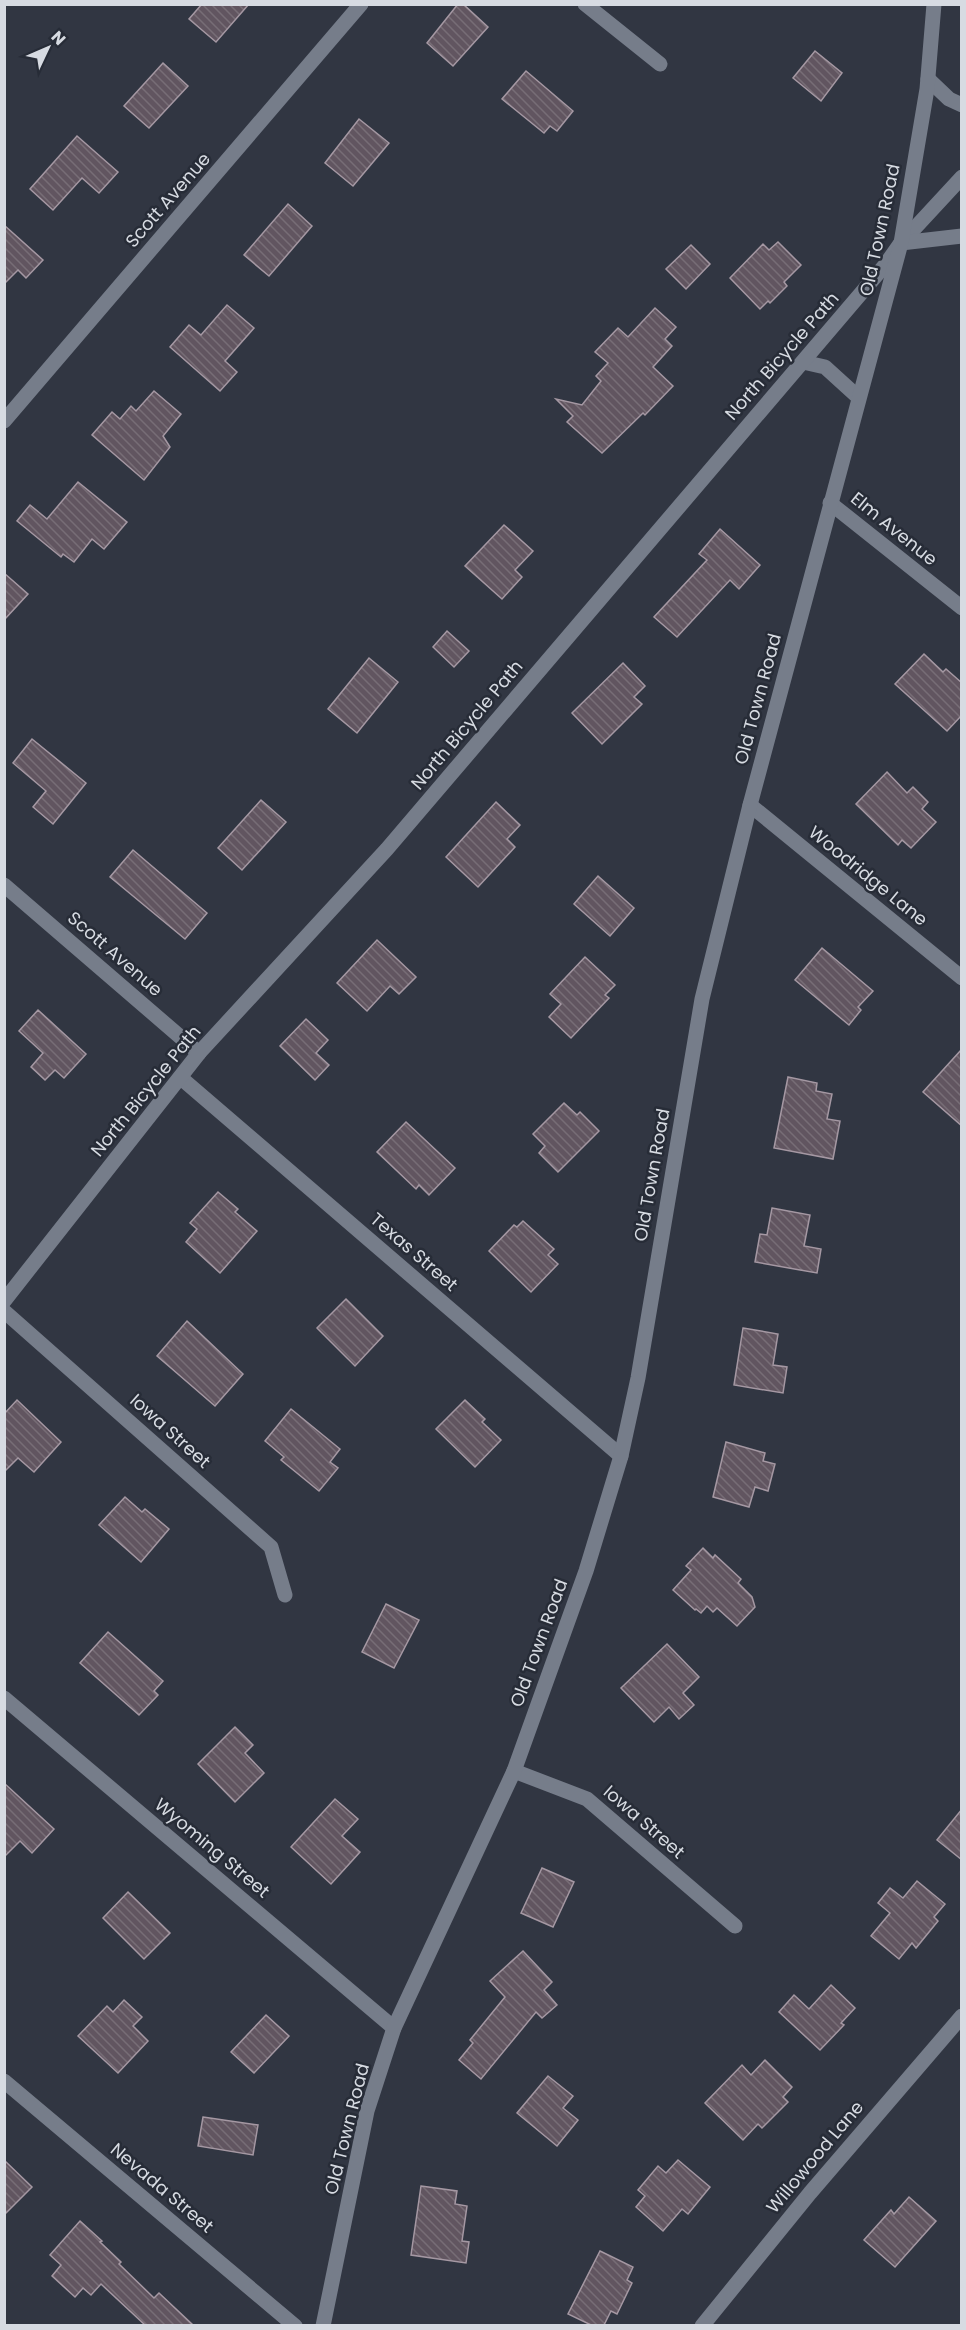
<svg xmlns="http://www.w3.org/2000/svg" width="966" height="2330" font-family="Poppins,sans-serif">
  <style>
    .building { fill: url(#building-back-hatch); stroke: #a598a3; stroke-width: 1.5 }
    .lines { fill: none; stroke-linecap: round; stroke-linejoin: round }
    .minor { stroke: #767d8a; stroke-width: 15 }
    .tertiary { stroke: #767d8a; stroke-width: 15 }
    .secondary { stroke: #767d8a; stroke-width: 15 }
    .labels { text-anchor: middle; stroke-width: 5; stroke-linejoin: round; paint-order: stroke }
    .street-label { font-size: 18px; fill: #d7dbe2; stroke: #272c37 }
  </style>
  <defs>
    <pattern id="building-back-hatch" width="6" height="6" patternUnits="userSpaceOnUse" patternTransform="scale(1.5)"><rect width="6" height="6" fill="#615560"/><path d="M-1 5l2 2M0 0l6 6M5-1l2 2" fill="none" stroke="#776d76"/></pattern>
  </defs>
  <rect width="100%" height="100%" fill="#313642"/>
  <g class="building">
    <path d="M202,4h47l-33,38 -27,-23z"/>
    <path d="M458,4h5l25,23 -35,39 -26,-23z"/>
    <path d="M815,51l27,22 -21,28 -28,-23z"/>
    <path d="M163,63l25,23 -39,42 -25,-22z"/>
    <path d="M526,71l47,40 -16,20 -7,-5 -6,7 -42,-34z"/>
    <path d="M359,119l30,24 -36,43 -28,-23z"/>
    <path d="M77,136l41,36 -19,21 -17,-15 -29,32 -23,-21z"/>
    <path d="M288,204l24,22 -43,50 -25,-21z"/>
    <path d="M4,225l39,35 -17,18 -8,-8 -14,14z"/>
    <path d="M778,242l23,23 -17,17 3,4 -17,17 -2,-2 -8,8 -30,-31 33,-34 6,6z"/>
    <path d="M691,245l19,19 -24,25 -20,-20z"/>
    <path d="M227,305l27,23 -29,33 12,11 -17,19 -50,-44 19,-22 12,10z"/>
    <path d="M655,308l21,19 -11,12 7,7 -19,21 20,19 -28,29 -2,-2 -41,40 -35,-31 6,-6 -17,-17 26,6 19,-24 -5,-5 12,-13 -13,-11 23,-24 10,9z"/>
    <path d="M154,391l27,23 -18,22 7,11 -26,33 -52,-45 20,-23 8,7 11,-13 5,5z"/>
    <path d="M78,482l49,40 -23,27 -12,-10 -18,23 -11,-8 -2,3 -44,-36 13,-16 17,14z"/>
    <path d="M504,525l29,26 -18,19 7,7 -20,22 -37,-33z"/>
    <path d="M720,529l40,36 -21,24 -9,-9 -53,57 -23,-20 53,-57 -8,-6z"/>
    <path d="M4,573l24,21 -24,26z"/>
    <path d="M447,631l22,20 -15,16 -21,-20z"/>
    <path d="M924,654l19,18 3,-3 16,14v32l-15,16 -52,-47z"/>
    <path d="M369,658l29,24 -41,51 -29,-24z"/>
    <path d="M623,663l22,23 -11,11 8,7 -40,40 -30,-31z"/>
    <path d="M32,739l54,44 -33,41 -20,-17 13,-16 -33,-28z"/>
    <path d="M887,772l20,21 6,-6 15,15 -6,7 14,13 -25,26 -9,-8 -4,5 -42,-41z"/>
    <path d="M261,800l25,22 -44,48 -24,-22z"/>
    <path d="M496,802l24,23 -13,14 8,8 -37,40 -32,-30z"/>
    <path d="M133,850l74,63 -22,26 -75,-62z"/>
    <path d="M598,876l36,32 -24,28 -36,-32z"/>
    <path d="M377,940l39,37 -17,17 -9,-8 -23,25 -30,-28z"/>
    <path d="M822,948l51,43 -15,16 3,3 -12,15 -54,-45z"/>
    <path d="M585,957l30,28 -10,10 4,3 -38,40 -22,-21 12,-13 -11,-10z"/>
    <path d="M38,1010l48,44 -22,24 -9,-8 -10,10 -14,-13 12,-14 -24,-22z"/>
    <path d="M306,1019l22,21 -12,13 13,12 -14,15 -35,-34z"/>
    <path d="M962,1049v77l-39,-34z"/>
    <path d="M788,1077l29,6 -1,8 16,3 -5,25 13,2 -7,38 -59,-11z"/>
    <path d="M564,1103l13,12 3,-3 19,19 -41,41 -19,-19 6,-7 -12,-12z"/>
    <path d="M406,1122l49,46 -26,27 -10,-10 -3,4 -39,-37z"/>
    <path d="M218,1192l20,17 -3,3 22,19 -37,42 -34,-31 11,-13 -7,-6z"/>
    <path d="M772,1208l38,7 -6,31 17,3 -4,24 -62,-11 5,-28 7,1z"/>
    <path d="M523,1221l31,28 -6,6 10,9 -27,28 -42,-41 25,-26 3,2z"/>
    <path d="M346,1299l37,37 -28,30 -38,-38z"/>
    <path d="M187,1321l56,53 -28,32 -58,-50z"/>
    <path d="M743,1328l35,6 -5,31 14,2 -4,26 -49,-8z"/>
    <path d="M17,1400l44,42 -27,30 -16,-14 -14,14v-58z"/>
    <path d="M465,1400l20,19 -3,3 19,18 -26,27 -39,-38z"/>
    <path d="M291,1409l49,40 -10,13 8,6 -19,23 -38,-31 3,-3 -19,-16z"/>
    <path d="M726,1442l39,11 -2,8 12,3 -7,27 -13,-4 -6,20 -36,-10z"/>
    <path d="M125,1497l17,15 3,-3 24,20 -28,33 -42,-37z"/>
    <path d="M703,1548l10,10 2,-3 26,24 -3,4 14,14 3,10 -18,19 -20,-18 -4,4 -6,-6 -6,7 -5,-4 -1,1 -22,-20 18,-20 -5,-4z"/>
    <path d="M386,1604l33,16 -25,48 -32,-16z"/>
    <path d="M108,1632l55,49 -9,10 4,4 -19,20 -59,-52z"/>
    <path d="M667,1644l32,33 -16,16 11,12 -15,14 -10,-12 -15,15 -33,-34z"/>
    <path d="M235,1727l18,18 -8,8 19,20 -29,29 -37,-38z"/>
    <path d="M4,1783l50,46 -22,24 -12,-12 -16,16z"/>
    <path d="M335,1799l23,20 -16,17 18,16 -29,32 -40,-37z"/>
    <path d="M962,1809v51l-25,-20z"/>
    <path d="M542,1868l32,14 -21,45 -32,-14z"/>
    <path d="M917,1881l28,23 -11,13 4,4 -22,27 -4,-5 -13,16 -28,-23 19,-23 -12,-10 12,-15 13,10z"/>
    <path d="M128,1892l42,41 -26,26 -41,-41z"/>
    <path d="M523,1951l29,31 -8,8 13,15 -15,13 -6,-6 -55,67 -22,-19 14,-17 -3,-3 35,-43 -15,-16z"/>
    <path d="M831,1985l24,23 -14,15 3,2 -24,25 -41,-38 15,-17 15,14z"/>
    <path d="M124,2000l18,17 -9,9 15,15 -30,32 -40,-37 29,-30 6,6z"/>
    <path d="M266,2015l23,21 -35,37 -23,-21z"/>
    <path d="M765,2060l27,27 -9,10 5,5 -26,26 -4,-4 -15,16 -38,-37 37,-38 9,10z"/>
    <path d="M548,2076l25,20 -10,12 15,12 -21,26 -40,-33z"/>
    <path d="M203,2117l55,8 -5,30 -55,-9z"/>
    <path d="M4,2160l28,27 -28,28z"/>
    <path d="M678,2160l32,27 -22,27 -6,-5 -19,22 -27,-24 9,-11 -7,-6 20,-24 8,7z"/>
    <path d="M421,2186l36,5 -2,13 12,2 -5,35 7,1 -3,21 -55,-8z"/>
    <path d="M909,2197l27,24 -41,46 -31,-27 27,-30 3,4z"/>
    <path d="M80,2221l22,20 -2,1 21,20 -2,2 35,34 5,-5 34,32h-48l-44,-41 -10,11 -8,-7 -8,9 -23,-21 9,-11 -11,-10z"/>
    <path d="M600,2251l33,16 -6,13 5,3 -15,31 -6,-3 -7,14h-13l-23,-11z"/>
  </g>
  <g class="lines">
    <g class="minor">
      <path d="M585,4l75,60"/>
      <path d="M901,243l61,-66"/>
      <path d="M901,243l61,-7"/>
      <path d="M4,421l357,-417"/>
      <path d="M830,503l132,105"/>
      <path d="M750,805l212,173"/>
      <path d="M4,885l195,168"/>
      <path d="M181,1078l440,378"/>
      <path d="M4,1311l267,236 14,48"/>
      <path d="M4,1698l390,330"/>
      <path d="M514,1771l73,28 148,127"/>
      <path d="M4,2081l291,245"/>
      <path d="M702,2326l108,-133 152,-177"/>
    </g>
    <g class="tertiary">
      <path d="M928,79l21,20 13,6"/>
      <path d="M803,362l22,5 33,30"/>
      <path d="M4,1301l195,-248 188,-204 499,-585 14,-20"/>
    </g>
    <path class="secondary" d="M323,2326l44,-215 27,-83 120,-257 72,-200 35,-115 17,-78 64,-379 48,-194 151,-562 26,-154 7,-85"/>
  </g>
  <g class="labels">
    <g class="street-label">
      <text transform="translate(168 200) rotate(-49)" y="6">Scott Avenue</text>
      <text transform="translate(880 230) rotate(-78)" y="6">Old Town Road</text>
      <text transform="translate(782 356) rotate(-49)" y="6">North Bicycle Path</text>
      <text transform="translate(894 529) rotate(39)" y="6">Elm Avenue</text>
      <text transform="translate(758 699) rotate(-75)" y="6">Old Town Road</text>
      <text transform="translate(467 725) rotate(-50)" y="6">North Bicycle Path</text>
      <text transform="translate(868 876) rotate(39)" y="6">Woodridge Lane</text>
      <text transform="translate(115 954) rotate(41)" y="6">Scott Avenue</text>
      <text transform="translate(146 1091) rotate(-51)" y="6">North Bicycle Path</text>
      <text transform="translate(652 1175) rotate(-80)" y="6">Old Town Road</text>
      <text transform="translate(414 1252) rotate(41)" y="6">Texas Street</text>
      <text transform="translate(170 1431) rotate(42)" y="6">Iowa Street</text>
      <text transform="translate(539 1643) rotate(-70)" y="6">Old Town Road</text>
      <text transform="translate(644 1822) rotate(41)" y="6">Iowa Street</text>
      <text transform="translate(212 1848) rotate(40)" y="6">Wyoming Street</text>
      <text transform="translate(347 2129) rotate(-76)" y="6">Old Town Road</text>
      <text transform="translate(815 2157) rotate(-50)" y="6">Willowood Lane</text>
      <text transform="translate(162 2188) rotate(40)" y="6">Nevada Street</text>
    </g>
  </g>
  <rect width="966" height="2330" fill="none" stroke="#d7dbe2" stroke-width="12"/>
  <g transform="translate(48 48) rotate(46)" stroke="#272c37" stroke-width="4.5" paint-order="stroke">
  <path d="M0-4.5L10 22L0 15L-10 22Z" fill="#d7dbe2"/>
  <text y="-9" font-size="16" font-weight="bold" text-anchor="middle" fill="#d7dbe2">N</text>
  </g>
</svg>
